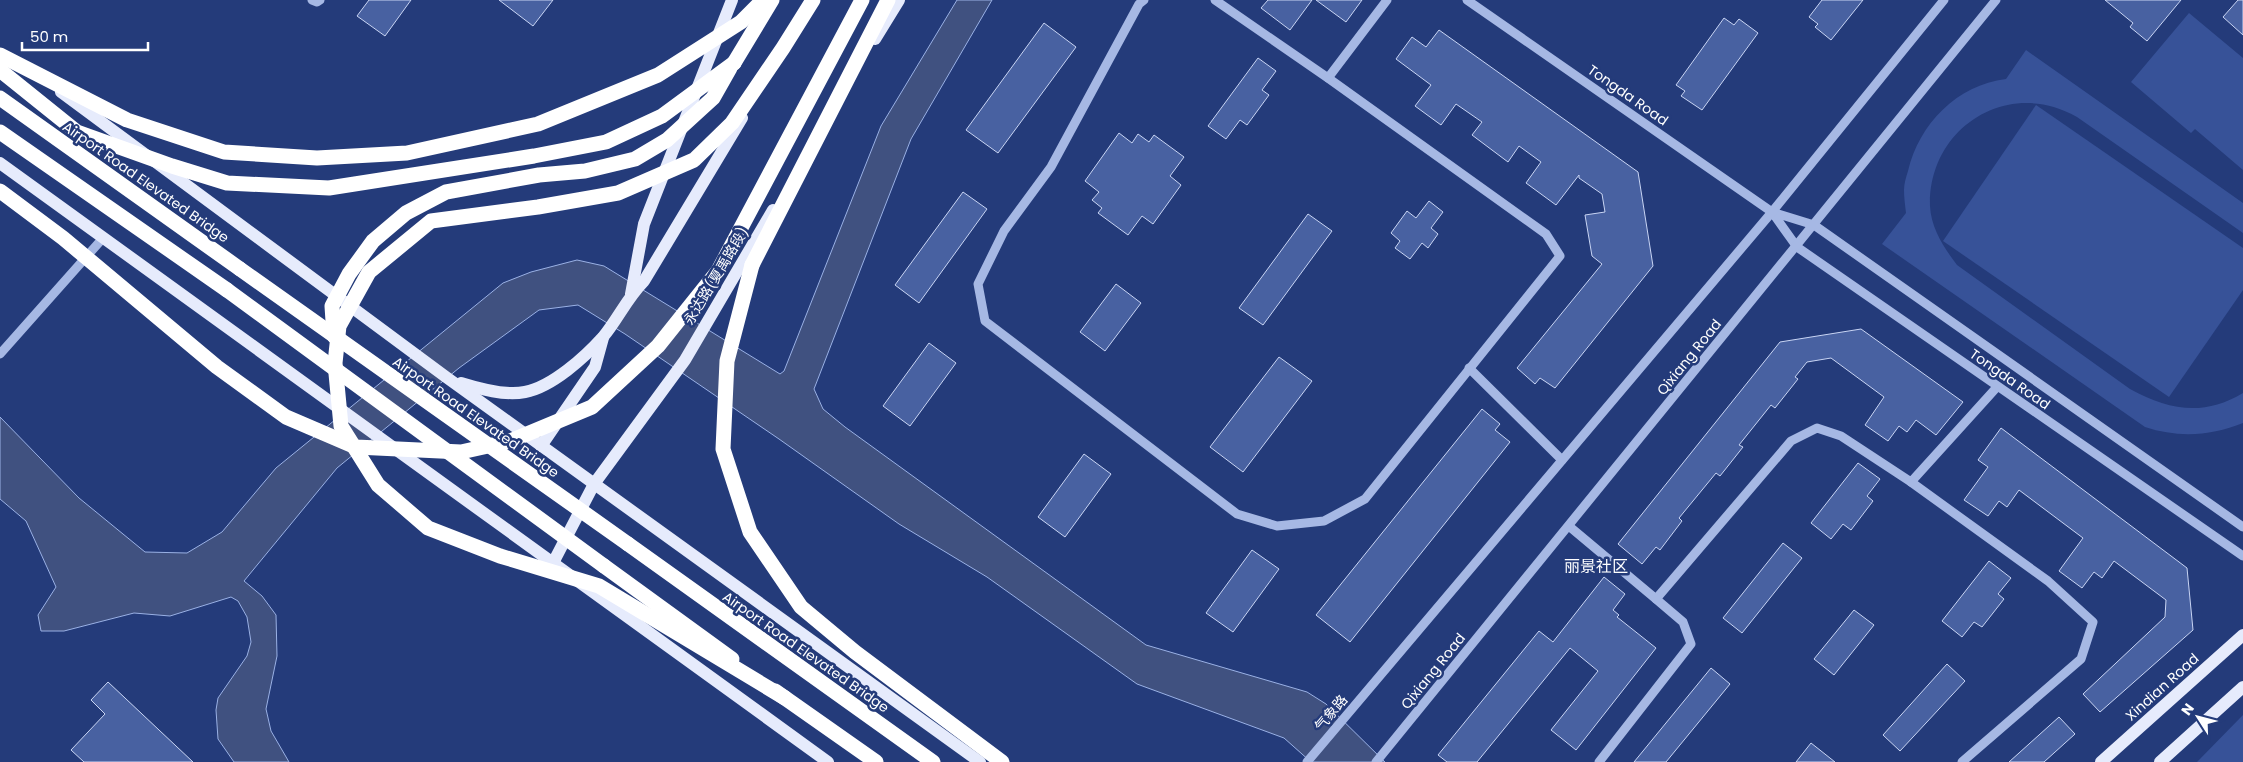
<svg xmlns="http://www.w3.org/2000/svg" width="2243" height="762" font-family="Poppins,'Noto Sans SC',sans-serif">
  <style>
    .green { fill: #375298 }
    .water { fill: #405180; stroke: #9ab1e5 }
    .building { fill: #4861a1; stroke: #c9d5f4 }
    .lines { fill: none; stroke-linecap: round; stroke-linejoin: round }
    .minor { stroke: #a6b8e4; stroke-width: 9 }
    .major { stroke: #e6ebfc; stroke-width: 12 }
    .highway { stroke: #fff; stroke-width: 15 }
    .highway-bridge { stroke: #fff; stroke-width: 15 }
    .labels { text-anchor: middle; stroke-width: 5; stroke-linejoin: round; paint-order: stroke }
    .street-label { font-size: 14px; fill: #fff; stroke: #243b7a }
    .quarter-label { font-size: 16px; fill: #fff; stroke: #243b7a }
  </style>
  <rect width="100%" height="100%" fill="#243b7a"/>
  <g class="green">
    <path d="M2189,13l54,45v112l-48,-41 -4,4 -60,-51z"/>
    <path d="M2026,50l217,153v30l-166,-116c-69,-40 -149,11 -147,89 1,22 14,42 27,59l173,124c39,21 73,28 113,4v30c-32,13 -65,15 -98,4l-263,-183 24,-31c-1,-8 -2,-16 -2,-23 0,-6 2,-13 4,-19 11,-47 49,-86 98,-92z"/>
    <path d="M2036,105l207,143v42l-74,107 -226,-156z"/>
    <path d="M2243,715v47h-46z"/>
  </g>
  <path class="water" d="M957,0h35l-81,139 -97,250 9,20 22,18 301,218 161,47 19,12 59,58h-74l-27,-24 -147,-54 -150,-107 -88,-53 -120,-85 -154,-105 -47,-29 -39,5 -80,58 -122,100 -93,113 18,15 14,19 1,41 -11,53 5,22 18,31h-55l-16,-23 -2,-29 2,-12 29,-42 4,-14 -4,-25 -9,-16 -7,-4 -61,19 -36,-3 -70,18h-23l-3,-16 18,-28 -30,-66 -26,-22v-82l79,81 66,54 42,1 35,-21 54,-64 227,-185 28,-11 46,-12 27,6 176,108 4,-3 97,-245z"/>
  <g class="building">
    <path d="M369,0h42l-26,36 -28,-20z"/>
    <path d="M499,0h54l-20,26z"/>
    <path d="M1268,0h44l-22,30 -29,-22z"/>
    <path d="M1316,0h46l-16,22z"/>
    <path d="M1822,0h41l-32,40 -16,-13 3,-3 -9,-7z"/>
    <path d="M2105,0h76l-34,41 -17,-14 3,-4z"/>
    <path d="M2238,0h5v35l-20,-18z"/>
    <path d="M1724,18l10,7 5,-6 19,14 -56,77 -21,-14 4,-5 -9,-6z"/>
    <path d="M1044,23l32,24 -78,106 -32,-23z"/>
    <path d="M1439,30l199,142 15,94 -98,122 -15,-10 -5,6 -18,-16 85,-104 -10,-8 -7,-41 20,-3 -3,-18 -23,-16v-3l-23,30 -30,-22 15,-21 -22,-16 -11,16 -36,-27 10,-13 -26,-18 -15,21 -26,-19 16,-21 -35,-26 16,-22 14,10z"/>
    <path d="M1258,58l18,13 -14,19 7,5 -22,30 -7,-5 -14,19 -18,-13z"/>
    <path d="M1119,133l13,10 6,-9 11,8 5,-7 30,22 -14,19 11,9 -28,39 -11,-8 -14,19 -30,-22 4,-5 -10,-8 7,-8 -14,-11z"/>
    <path d="M963,192l24,17 -68,94 -24,-18z"/>
    <path d="M1429,201l14,11 -12,16 7,6 -10,14 -6,-5 -12,16 -15,-11 5,-7 -9,-8 16,-22 9,7z"/>
    <path d="M1308,214l24,17 -69,94 -24,-17z"/>
    <path d="M1116,284l25,19 -36,48 -25,-19z"/>
    <path d="M1861,329l102,73 -27,33 -20,-15 -9,12 -8,-6 -11,15 -23,-16 19,-28 -53,-39 -24,4 -12,15 3,2 -23,29 -4,-3 -32,40 4,2 -23,29 -4,-3 -37,45 3,3 -22,29 -4,-3 -14,17 -24,-20 162,-202z"/>
    <path d="M929,343l27,20 -46,63 -27,-20z"/>
    <path d="M1279,357l33,24 -69,91 -33,-25z"/>
    <path d="M1482,409l18,15 -5,6 15,12 -160,200 -34,-27z"/>
    <path d="M2001,428l186,140 6,62 -93,82 -17,-18 82,-77 1,-17 -52,-39 -12,17 -8,-6 -12,16 -23,-17 24,-33 -64,-48 -12,17 -8,-6 -11,15 -24,-16 24,-33 -10,-7z"/>
    <path d="M1084,454l27,20 -46,63 -27,-20z"/>
    <path d="M1858,463l22,16 -13,17 6,5 -22,29 -8,-6 -12,15 -20,-16z"/>
    <path d="M1783,543l19,15 -60,75 -19,-15z"/>
    <path d="M1252,550l27,19 -46,63 -27,-19z"/>
    <path d="M1989,561l22,17 -13,16 6,5 -22,28 -8,-5 -12,15 -20,-16z"/>
    <path d="M1604,577l21,17 -12,16 6,5 -2,2 39,31 -80,102 -25,-20 47,-59 -28,-23 -93,114h-30l-9,-7 101,-124 14,11z"/>
    <path d="M1854,610l20,15 -40,50 -20,-16z"/>
    <path d="M1947,664l18,17 -65,70 -17,-16z"/>
    <path d="M1711,668l19,16 -64,78h-32z"/>
    <path d="M108,682l85,80h-109l-13,-12 34,-36 -14,-14z"/>
    <path d="M2059,717l16,17 -31,28h-35z"/>
    <path d="M1811,743l24,19h-39z"/>
  </g>
  <g class="lines">
    <g class="minor">
      <path d="M312,0l5,2 3,-2"/>
      <path d="M1144,0l-5,4 -88,163 -47,64 -26,53 7,37 252,193 40,12 47,-5 41,-22 195,-243 -14,-22 -218,-156 -113,-78"/>
      <path d="M1467,0l305,212"/>
      <path d="M1328,78l59,-78"/>
      <path d="M0,354l103,-116"/>
      <path d="M1469,368l93,92"/>
      <path d="M1911,482l137,99 45,41 -12,37 -119,103"/>
      <path d="M1570,527l86,72 135,-158 26,-13 24,8 70,46 86,-95"/>
      <path d="M2243,527l-429,-302 -42,-13 25,35 446,309"/>
      <path d="M1307,762l465,-550 172,-212"/>
      <path d="M1376,762l620,-762"/>
      <path d="M1599,762l92,-118 -8,-22 -27,-23"/>
    </g>
    <g class="major">
      <path d="M875,39l24,-39"/>
      <path d="M61,92l385,285 534,385"/>
      <path d="M0,163l828,599"/>
      <path d="M631,294l13,-70 88,-224"/>
      <path d="M461,383c19,6 44,13 64,9 27,-5 60,-35 78,-55 15,-18 24,-39 41,-56l98,-163"/>
      <path d="M541,446l54,-79 8,-29"/>
      <path d="M553,563l41,-79 91,-124 88,-150"/>
      <path d="M2101,762l142,-127"/>
      <path d="M2160,762l83,-75"/>
    </g>
    <g class="highway">
      <path d="M734,63l38,-63"/>
      <path d="M0,98l240,171"/>
      <path d="M0,132l227,158"/>
      <path d="M752,265l-25,96 -4,88 27,83 51,75 54,45 147,110"/>
      <path d="M628,544l305,218"/>
      <path d="M604,566l128,93"/>
      <path d="M775,691l101,71"/>
    </g>
    <g class="highway-bridge">
      <path d="M0,55l127,65 97,32 93,6 90,-5 131,-29 120,-49 83,-53 22,-22"/>
      <path d="M0,70l77,62 95,34 55,17 102,5 205,-32 72,-14 56,-26 72,-53"/>
      <path d="M0,191l63,47 154,129 69,50 70,30 105,5 49,-11 82,-34 66,-61 60,-75 144,-271"/>
      <path d="M752,265l136,-265"/>
      <path d="M240,269l388,275"/>
      <path d="M227,290l377,276"/>
      <path d="M334,336l-2,-30 17,-32 24,-33 33,-28 40,-21 93,-17 46,-4 50,-12 32,-19 46,-42 17,-30"/>
      <path d="M785,698l-186,-112 -99,-30 -72,-28 -50,-43 -37,-59 -6,-63 4,-37 30,-54 62,-51 107,-14 80,-14 76,-33 38,-37 51,-75 30,-48"/>
    </g>
  </g>
  <g class="labels">
    <g class="street-label">
      <text transform="translate(1628 95) rotate(35)" y="5">Tongda Road</text>
      <text transform="translate(146 182) rotate(35)" y="5">Airport Road Elevated Bridge</text>
      <text transform="translate(716 276) rotate(-59)" y="5">永达路(夏禹路段)</text>
      <text transform="translate(1689 357) rotate(-51)" y="5">Qixiang Road</text>
      <text transform="translate(2010 379) rotate(35)" y="5">Tongda Road</text>
      <text transform="translate(476 417) rotate(35)" y="5">Airport Road Elevated Bridge</text>
      <text transform="translate(806 652) rotate(35)" y="5">Airport Road Elevated Bridge</text>
      <text transform="translate(1433 671) rotate(-51)" y="5">Qixiang Road</text>
      <text transform="translate(2162 687) rotate(-42)" y="5">Xindian Road</text>
      <text transform="translate(1331 713) rotate(-50)" y="5">气象路</text>
    </g>
    <g class="quarter-label">
      <text x="1596" y="572">丽景社区</text>
    </g>
  </g>
  <g transform="translate(2198 717) rotate(306)" stroke="#243b7a" stroke-width="4" paint-order="stroke">
  <path d="M0-4L9 19L0 12L-9 19Z" fill="#ffffff"/>
  <text y="-8" font-size="14" font-weight="bold" text-anchor="middle" fill="#ffffff">N</text>
  </g>
  <path d="M22 42v8h126v-8" fill="none" stroke="#ffffff" stroke-width="2.5"/>
  <text x="30" y="42" font-size="15" fill="#ffffff" stroke="#243b7a" stroke-width="4" paint-order="stroke">50 m</text>
</svg>
